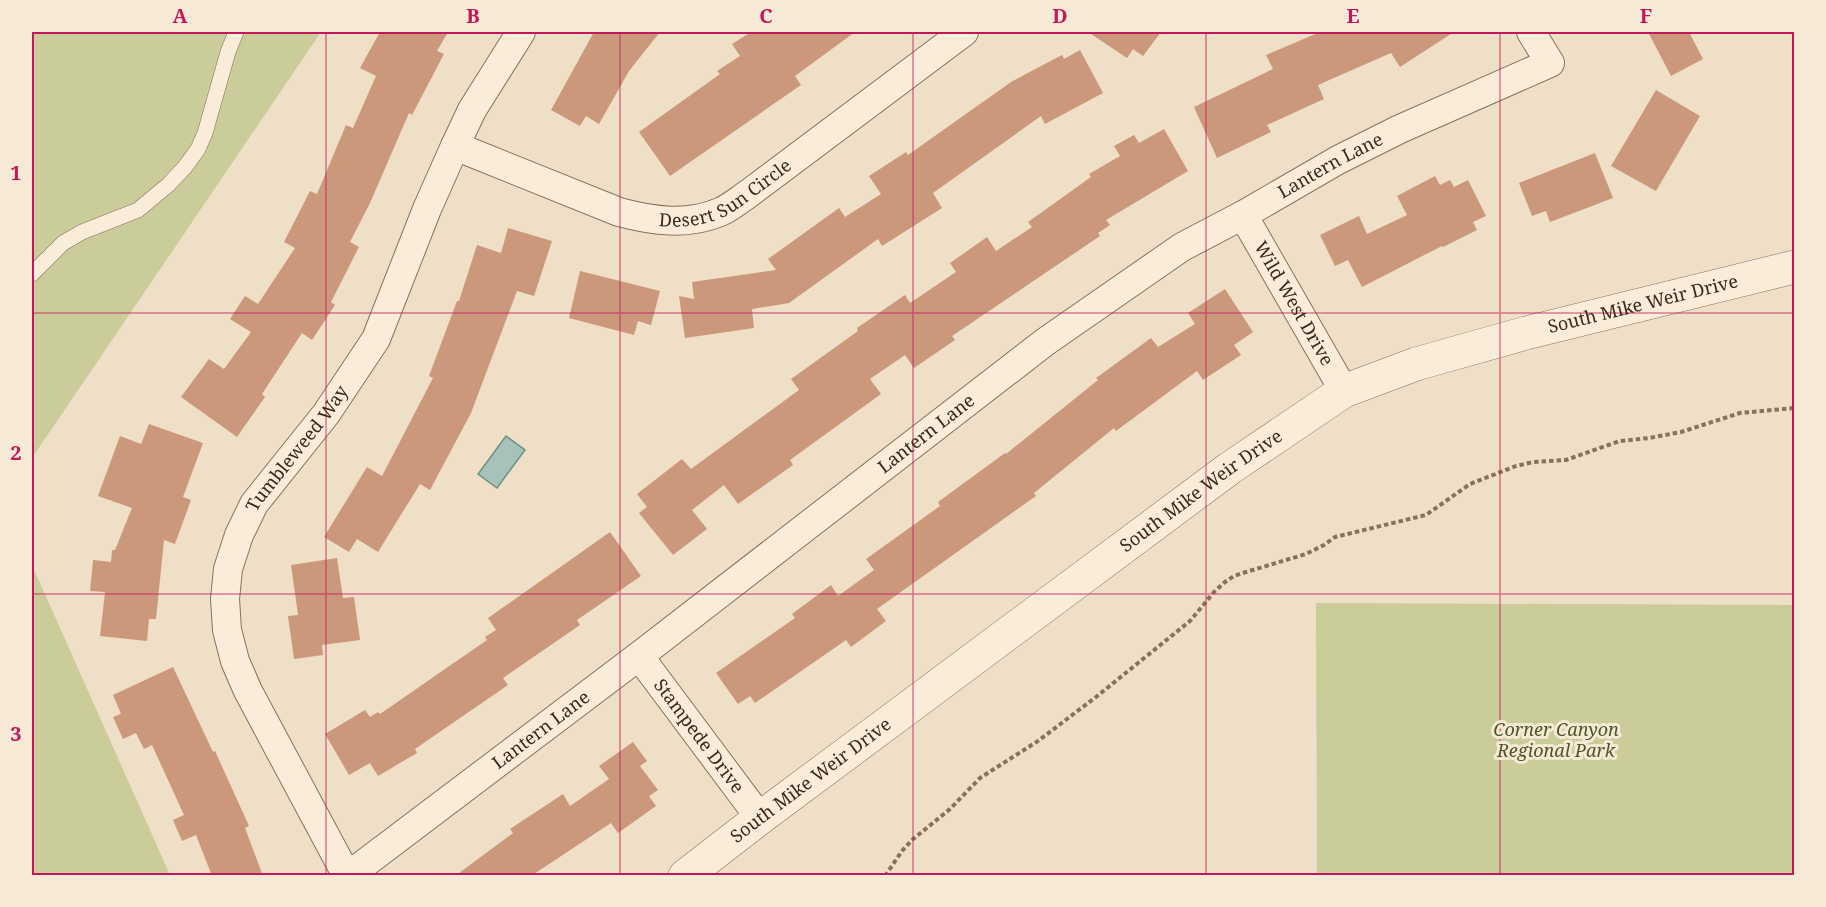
<svg xmlns="http://www.w3.org/2000/svg" width="1826" height="907" font-family="'Noto Serif',serif">
  <style>
    .green { fill: #cacc9a }
    .water { fill: #a7c2b8; stroke: #6e9085; stroke-width: 1.5 }
    .building { fill: #cc987c }
    .lines { fill: none; stroke-linecap: round; stroke-linejoin: round }
    .service-casing { stroke: #89715c; stroke-width: 16 }
    .minor-casing { stroke: #89715c; stroke-width: 30 }
    .tertiary-casing { stroke: #89715c; stroke-width: 34 }
    .path { stroke: #89715c; stroke-width: 4; stroke-dasharray: 4.5 3; stroke-linecap: butt }
    .service { stroke: #f9edd9; stroke-width: 15 }
    .minor { stroke: #f9edd9; stroke-width: 28 }
    .tertiary { stroke: #f9edd9; stroke-width: 33 }
    .grid { fill: none; stroke: #c2185b; stroke-width: 1.5; stroke-opacity: 0.55 }
    .labels { text-anchor: middle; stroke-width: 6; stroke-linejoin: round; paint-order: stroke }
    .street-label { font-size: 18px; fill: #3a2a1f; stroke: #f6ead6 }
    .park-label { font-size: 18px; font-style: italic; fill: #4d5626; stroke: #f6ead6 }
    .neatline { fill: none; stroke: #c2185b; stroke-width: 2 }
    .grid-label { font-size: 20px; text-anchor: middle; font-weight: bold; fill: #c2185b }
  </style>
  <rect width="100%" height="100%" fill="#eedfc6"/>
  <g class="green">
    <path d="M32,32h289l-289,426z"/>
    <path d="M32,565l138,310h-138z"/>
    <path d="M1316,603l478,2v270h-477z"/>
  </g>
  <path class="water" d="M506,436l19,14 -28,38 -19,-14z"/>
  <g class="building">
    <path d="M380,32h68l-11,19 7,3 -32,61 -3,-2 -39,90 -20,39 9,5 -28,55 4,3 -23,35 -10,-7 -40,61 3,3 -28,40 -56,-40 28,-38 15,10 27,-37 -21,-13 15,-23 13,8 37,-56 -11,-6 26,-51 7,3 29,-69 7,3 23,-52 -16,-8z"/>
    <path d="M594,32h66l-31,39 -30,53 -13,-8 -6,10 -29,-16z"/>
    <path d="M751,32h104l-60,44 6,9 -131,91 -31,-44 81,-58 -3,-3 23,-15 -8,-12z"/>
    <path d="M1088,32h73l-18,24 -10,-7 -6,9z"/>
    <path d="M1320,32h134l-54,35 -9,-14 -73,32 6,14 -57,26 4,7 -54,26 -23,-51 79,-38 -7,-14z"/>
    <path d="M1648,32h41l14,27 -32,17z"/>
    <path d="M1080,50l23,43 -58,31 -4,-8 -108,77 9,15 -60,38 -4,-7 -89,64 -37,6 2,19 -69,10 -6,-42 15,3 -2,-17 84,-12 -8,-11 71,-51 6,9 36,-23 -12,-18 37,-24 2,3 103,-73 51,-27 2,4z"/>
    <path d="M1656,90l44,26 -44,75 -45,-25z"/>
    <path d="M1164,129l24,42 -82,49 4,5 -12,8 2,3 -148,100 3,4 -41,28 -9,-13 -35,24 11,15 -91,66 3,5 -55,39 -14,-19 -32,25 15,19 -34,26 -34,-42 8,-6 -10,-13 45,-35 9,10 108,-79 -8,-11 67,-48 -1,-3 48,-33 5,8 46,-31 -6,-9 37,-26 9,14 36,-24 -4,-5 63,-45 -2,-3 31,-18 -6,-10 20,-11 5,8z"/>
    <path d="M1595,153l18,45 -63,24 -4,-11 -14,5 -13,-33z"/>
    <path d="M1435,176l5,9 10,-5 4,7 14,-7 18,36 -13,6 4,8 -34,17 -1,-1 -80,41 -14,-27 -13,6 -15,-31 39,-19 8,18 40,-19 -10,-19z"/>
    <path d="M508,228l44,13 -18,55 -17,-5 -46,122 -41,77 -10,-6 -42,68 -21,-13 -8,13 -25,-15 43,-70 15,9 51,-98 -4,-2 28,-75h2l18,-56 24,8z"/>
    <path d="M580,271l80,20 -9,34 -13,-4 -4,14 -65,-17z"/>
    <path d="M1225,289l28,43 -19,13 7,10 -38,25 -6,-9 -81,60 -2,-3 -80,65 2,3 -159,113 9,12 -35,26 -5,-7 -91,63 -5,-7 -12,8 -22,-31 79,-55 -3,-4 39,-29 7,11 36,-26 -8,-11 74,-53 -2,-4 67,-49 1,1 92,-74 -2,-2 55,-40 7,9 37,-23 -7,-11z"/>
    <path d="M149,424l54,19 -20,54 8,3 -16,44 -11,-4 -8,79h-7l-2,22 -47,-5 5,-44 -15,-1 3,-31 18,2 1,-12h3l17,-42 -34,-12 22,-60 21,8z"/>
    <path d="M610,532l31,44 -64,44 3,5 -77,53 5,7 -93,64 2,4 -39,23 -8,-13 -21,12 -24,-41 40,-24 5,7 8,-5 2,2 107,-74 -2,-3 11,-7 -8,-12z"/>
    <path d="M337,558l6,40 11,-1 6,43 -38,5 1,10 -29,4 -6,-43 10,-1 -7,-50z"/>
    <path d="M173,667l40,85 2,-1 34,75 -4,2 18,48h-51l-16,-41 -14,6 -9,-21 11,-5 -32,-70 -8,4 -8,-16 -13,6 -10,-22 8,-3 -8,-19z"/>
    <path d="M633,742l14,19 -7,5 18,24 -9,6 7,10 -38,27 -7,-10 -80,53h-76l58,-43 -3,-4 53,-35 7,12 39,-27 -10,-13z"/>
  </g>
  <g class="lines">
    <defs>
      <path id="service" d="M32,274l31,-31 19,-11 56,-22 30,-25 17,-18 13,-18 7,-16 23,-81 8,-20"/>
      <g id="minor">
        <path id="s1" d="M455,146l164,66c34,9 68,14 101,0 10,-4 19,-12 28,-18l216,-162"/>
        <path id="s2" d="M1243,215l101,176"/>
        <path id="s3" d="M639,656l121,162"/>
        <path id="s4" d="M347,876l-99,-185 -13,-30 -8,-31 -2,-31 3,-30 11,-34 15,-31 72,-90 50,-75 51,-130 28,-63 17,-36 49,-78"/>
        <path id="s5" d="M348,876l291,-220 406,-314 137,-95 61,-32 95,-55 62,-31 150,-66 -19,-31"/>
      </g>
      <g id="tertiary">
        <path id="s6" d="M685,876l75,-58 470,-350 114,-77 72,-27 110,-31 268,-66"/>
      </g>
    </defs>
    <use href="#service" class="service-casing"/>
    <use href="#minor" class="minor-casing"/>
    <use href="#tertiary" class="tertiary-casing"/>
    <path class="path" d="M885,876l17,-25 10,-11 38,-31 30,-31 58,-37 58,-44 94,-76 24,-29 11,-10 9,-6 12,-4 60,-18 18,-9 11,-8 91,-22 44,-31 46,-18 17,-4 33,-2 54,-19 29,-3 32,-6 59,-19 54,-5"/>
    <use href="#service" class="service"/>
    <use href="#minor" class="minor"/>
    <use href="#tertiary" class="tertiary"/>
  </g>
  <path class="grid" d="M326,32v844M620,32v844M913,32v844M1206,32v844M1500,32v844M32,313h1762M32,594h1762"/>
  <g class="labels">
    <g class="street-label">
      <text dy="6" stroke="none"><textPath href="#s5" startOffset="1214">Lantern Lane</textPath></text>
      <text dy="6" stroke="none"><textPath href="#s1" startOffset="291">Desert Sun Circle</textPath></text>
      <text dy="6" stroke="none"><textPath href="#s2" startOffset="102">Wild West Drive</textPath></text>
      <text dy="6" stroke="none"><textPath href="#s6" startOffset="1130">South Mike Weir Drive</textPath></text>
      <text dy="6" stroke="none"><textPath href="#s5" startOffset="728">Lantern Lane</textPath></text>
      <text dy="6" stroke="none"><textPath href="#s4" startOffset="476">Tumbleweed Way</textPath></text>
      <text dy="6" stroke="none"><textPath href="#s6" startOffset="644">South Mike Weir Drive</textPath></text>
      <text dy="6" stroke="none"><textPath href="#s5" startOffset="242">Lantern Lane</textPath></text>
      <text dy="6" stroke="none"><textPath href="#s3" startOffset="100">Stampede Drive</textPath></text>
      <text dy="6" stroke="none"><textPath href="#s6" startOffset="158">South Mike Weir Drive</textPath></text>
    </g>
    <g class="park-label">
      <text x="1556" y="736">Corner Canyon<tspan x="1556" dy="21">Regional Park</tspan></text>
    </g>
  </g>
  <rect width="1826" height="907" fill="none" stroke="#f6ead6" stroke-width="66"/>
  <rect x="33" y="33" width="1760" height="841" class="neatline"/>
  <g class="grid-label">
    <text x="180" y="23">A</text>
    <text x="473" y="23">B</text>
    <text x="766" y="23">C</text>
    <text x="1060" y="23">D</text>
    <text x="1353" y="23">E</text>
    <text x="1646" y="23">F</text>
    <text x="16" y="180">1</text>
    <text x="16" y="460">2</text>
    <text x="16" y="741">3</text>
  </g>
</svg>
